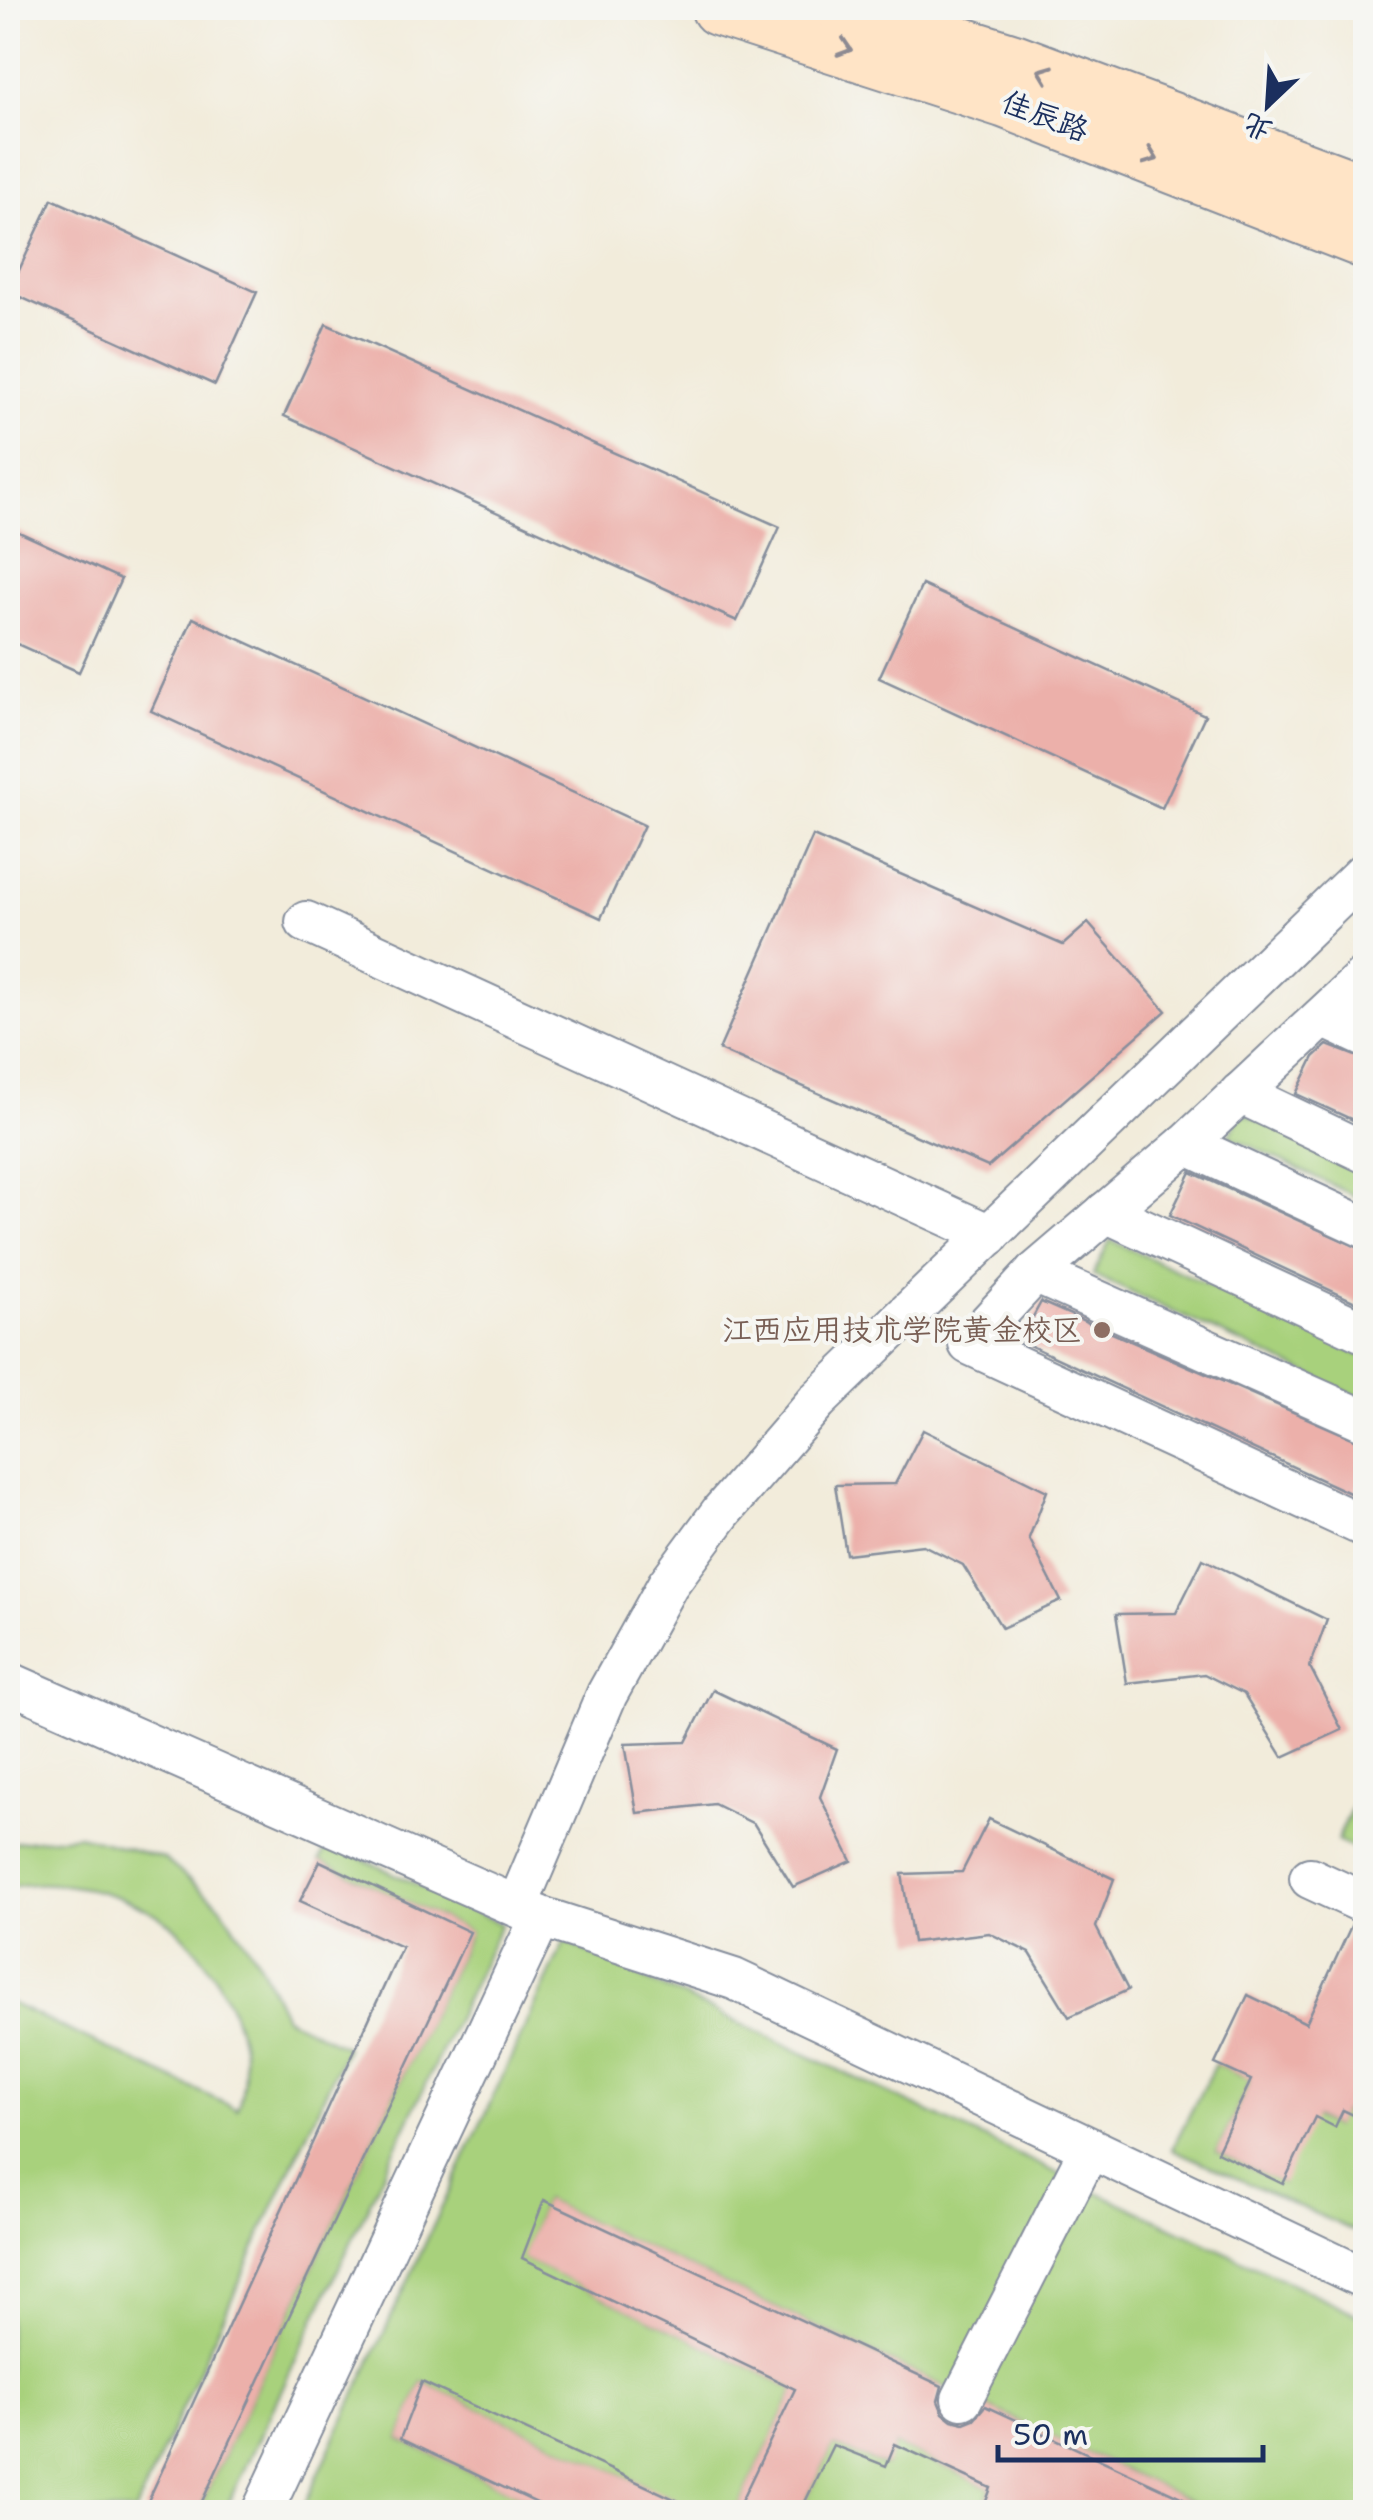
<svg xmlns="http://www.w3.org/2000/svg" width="1373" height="2520" font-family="'Shantell Sans','LXGW WenKai TC',sans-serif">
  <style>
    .green { fill: #a8d17c; stroke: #62806d; stroke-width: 2.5 }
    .building { fill: #ecb0aa }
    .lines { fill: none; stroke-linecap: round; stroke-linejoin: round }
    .street-casing { stroke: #868e9c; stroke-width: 44 }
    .secondary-casing { stroke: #868e9c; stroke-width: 59 }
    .street { stroke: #fff; stroke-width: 40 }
    .secondary { stroke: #ffe4c6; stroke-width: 55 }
    .oneway { stroke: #8d8a92 }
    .education-dot { fill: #8d6e63; stroke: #f6f6f2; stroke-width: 4 }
    .labels { text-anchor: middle; stroke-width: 8; stroke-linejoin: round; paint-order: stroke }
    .street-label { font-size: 30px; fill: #1b2f5e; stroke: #f6f6f2 }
    .education-label { font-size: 30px; fill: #785e54; stroke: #f6f6f2; text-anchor: end }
  </style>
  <rect width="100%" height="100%" fill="#f6f6f2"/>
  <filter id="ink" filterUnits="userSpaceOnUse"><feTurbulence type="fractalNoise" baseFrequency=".01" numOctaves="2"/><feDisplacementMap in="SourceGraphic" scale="20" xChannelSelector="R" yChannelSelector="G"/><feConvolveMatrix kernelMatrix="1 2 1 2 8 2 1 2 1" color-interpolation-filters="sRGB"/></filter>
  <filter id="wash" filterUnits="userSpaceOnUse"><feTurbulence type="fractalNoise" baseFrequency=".0048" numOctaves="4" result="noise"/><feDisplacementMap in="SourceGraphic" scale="40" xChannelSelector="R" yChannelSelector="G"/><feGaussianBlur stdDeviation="2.25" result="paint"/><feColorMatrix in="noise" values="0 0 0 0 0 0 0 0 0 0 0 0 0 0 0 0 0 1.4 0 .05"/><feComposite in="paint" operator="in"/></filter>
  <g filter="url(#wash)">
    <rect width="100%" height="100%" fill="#f2ecdb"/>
    <g class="green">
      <path d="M1242,1112l123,59v30l-136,-65z"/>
      <path d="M1110,1240l255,117v43l-272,-125z"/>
      <path d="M1352,1807l13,6v41l-28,-13z"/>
      <path d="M79,1835l84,23 57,47 39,57 26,55 61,30 -211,465h-127v-510l229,107c22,-60 -12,-131 -55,-175 -37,-38 -125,-60 -174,-46v-45z"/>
      <path d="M329,1843l172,81 -277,588h-27l273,-580 -150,-71z"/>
      <path d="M565,1941l800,377v194h-152l-669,-312 -21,58 272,131 -59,123h-35l-279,-130 -22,57 156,73h-255z"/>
      <path d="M1215,2064l36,16 -34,72 65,31 3,-80 49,24 9,-17 22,11v115l-193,-87z"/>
      <path d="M895,2444l96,44 -7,18 12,6h-196l33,-67 52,21z"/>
    </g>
    <g id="blocks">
      <g class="building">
        <path d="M52,199l205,93 -42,93 -206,-93z"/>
        <path d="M326,324l454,203 -43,94 -453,-205z"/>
        <path d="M8,527l113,52 -42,93 -71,-32z"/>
        <path d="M922,585l283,130 -43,93 -283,-130z"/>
        <path d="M193,618l451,207 -43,93 -450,-207z"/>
        <path d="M813,836l250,109 25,-22 78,88 -178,156 -269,-117z"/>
        <path d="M1327,1045l39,15v66l-70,-32 18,-37z"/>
        <path d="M1191,1172l175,79v56l-196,-92z"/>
        <path d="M1041,1302l325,142v28l-12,23 -334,-154z"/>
        <path d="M923,1430l124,61 -18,47 32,63 -59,27 -39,-63 -40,-20 -77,9 -11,-69 60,-1z"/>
        <path d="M1203,1559l124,61 -17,47 32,63 -59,27 -39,-63 -40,-20 -77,9 -11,-69 60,-1z"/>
        <path d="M713,1690l124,59 -17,48 32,64 -59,26 -39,-63 -40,-20 -77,9 -12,-69 61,-2z"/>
        <path d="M989,1819l125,60 -18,48 32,63 -59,27 -39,-64 -41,-20 -76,9 -11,-68 60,-2z"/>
        <path d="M320,1861l150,71 -273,580h-54l259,-565 -102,-46z"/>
        <path d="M1352,1924l14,3v194l-23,-11 -8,17 -20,-10 -32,67 -66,-32 34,-72 -36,-16 33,-69 58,28z"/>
        <path d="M544,2200l398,186 -4,15 5,12 9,7 12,3 10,-4 11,-13 228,106h-231l9,-24 -96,-44 -9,22 -53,-21 -33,67h-64l59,-123 -273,-131z"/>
        <path d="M422,2382l280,130h-146l-156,-73z"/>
      </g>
    </g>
  </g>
  <g filter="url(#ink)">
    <use href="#blocks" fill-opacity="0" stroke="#868e9c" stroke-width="2.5"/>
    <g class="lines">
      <defs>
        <g id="street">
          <path d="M306,922l684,313"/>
          <path d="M1366,976l-180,168 -151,129 -66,71 397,183"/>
          <path d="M1323,1017l43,20"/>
          <path d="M1240,1093l126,60"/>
          <path d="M1186,1144l180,84"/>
          <path d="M1106,1212l260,121"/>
          <path d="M1035,1273l331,148"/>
          <path d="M8,1682l533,235 193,62 632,300"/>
          <path d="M1310,1878l56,26"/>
          <path d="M517,1906l90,-212 61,-110 54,-73 95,-110 549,-530"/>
          <path d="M962,2399l127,-249"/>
          <path d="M262,2512l279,-595"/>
        </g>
        <g id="secondary">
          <path d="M719,8l286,92 361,141"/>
          <path d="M843,8l172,54 351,131"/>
        </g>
      </defs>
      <use href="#street" class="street-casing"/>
      <use href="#secondary" class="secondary-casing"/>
      <use href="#street" class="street"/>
      <use href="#secondary" class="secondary"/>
    </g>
    <defs><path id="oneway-chevron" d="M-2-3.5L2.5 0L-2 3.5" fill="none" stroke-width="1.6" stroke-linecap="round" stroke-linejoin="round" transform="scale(2.5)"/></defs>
    <g class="oneway">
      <use href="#oneway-chevron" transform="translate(845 48) rotate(18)"/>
      <use href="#oneway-chevron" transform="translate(1045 73) rotate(-159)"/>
      <use href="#oneway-chevron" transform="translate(1151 157) rotate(21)"/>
    </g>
  </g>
  <circle class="education-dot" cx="1102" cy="1330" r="10"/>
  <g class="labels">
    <g class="street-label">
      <text transform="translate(1045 116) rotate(21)" y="10">佳辰路</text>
    </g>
    <g class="education-label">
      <text x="1082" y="1340">江西应用技术学院黄金校区</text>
    </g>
  </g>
  <rect width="1373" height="2520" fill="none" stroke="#f6f6f2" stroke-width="40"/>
  <g transform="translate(1268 105) rotate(205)" stroke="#f6f6f2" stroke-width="8" paint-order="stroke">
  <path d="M0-8L18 38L0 25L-18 38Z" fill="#1b2f5e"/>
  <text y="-15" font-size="28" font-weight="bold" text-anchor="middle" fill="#1b2f5e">北</text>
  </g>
  <path d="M998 2445v15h265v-15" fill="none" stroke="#1b2f5e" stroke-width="5"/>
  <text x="1013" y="2445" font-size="30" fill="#1b2f5e" stroke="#f6f6f2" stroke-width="8" paint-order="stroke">50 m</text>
</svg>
